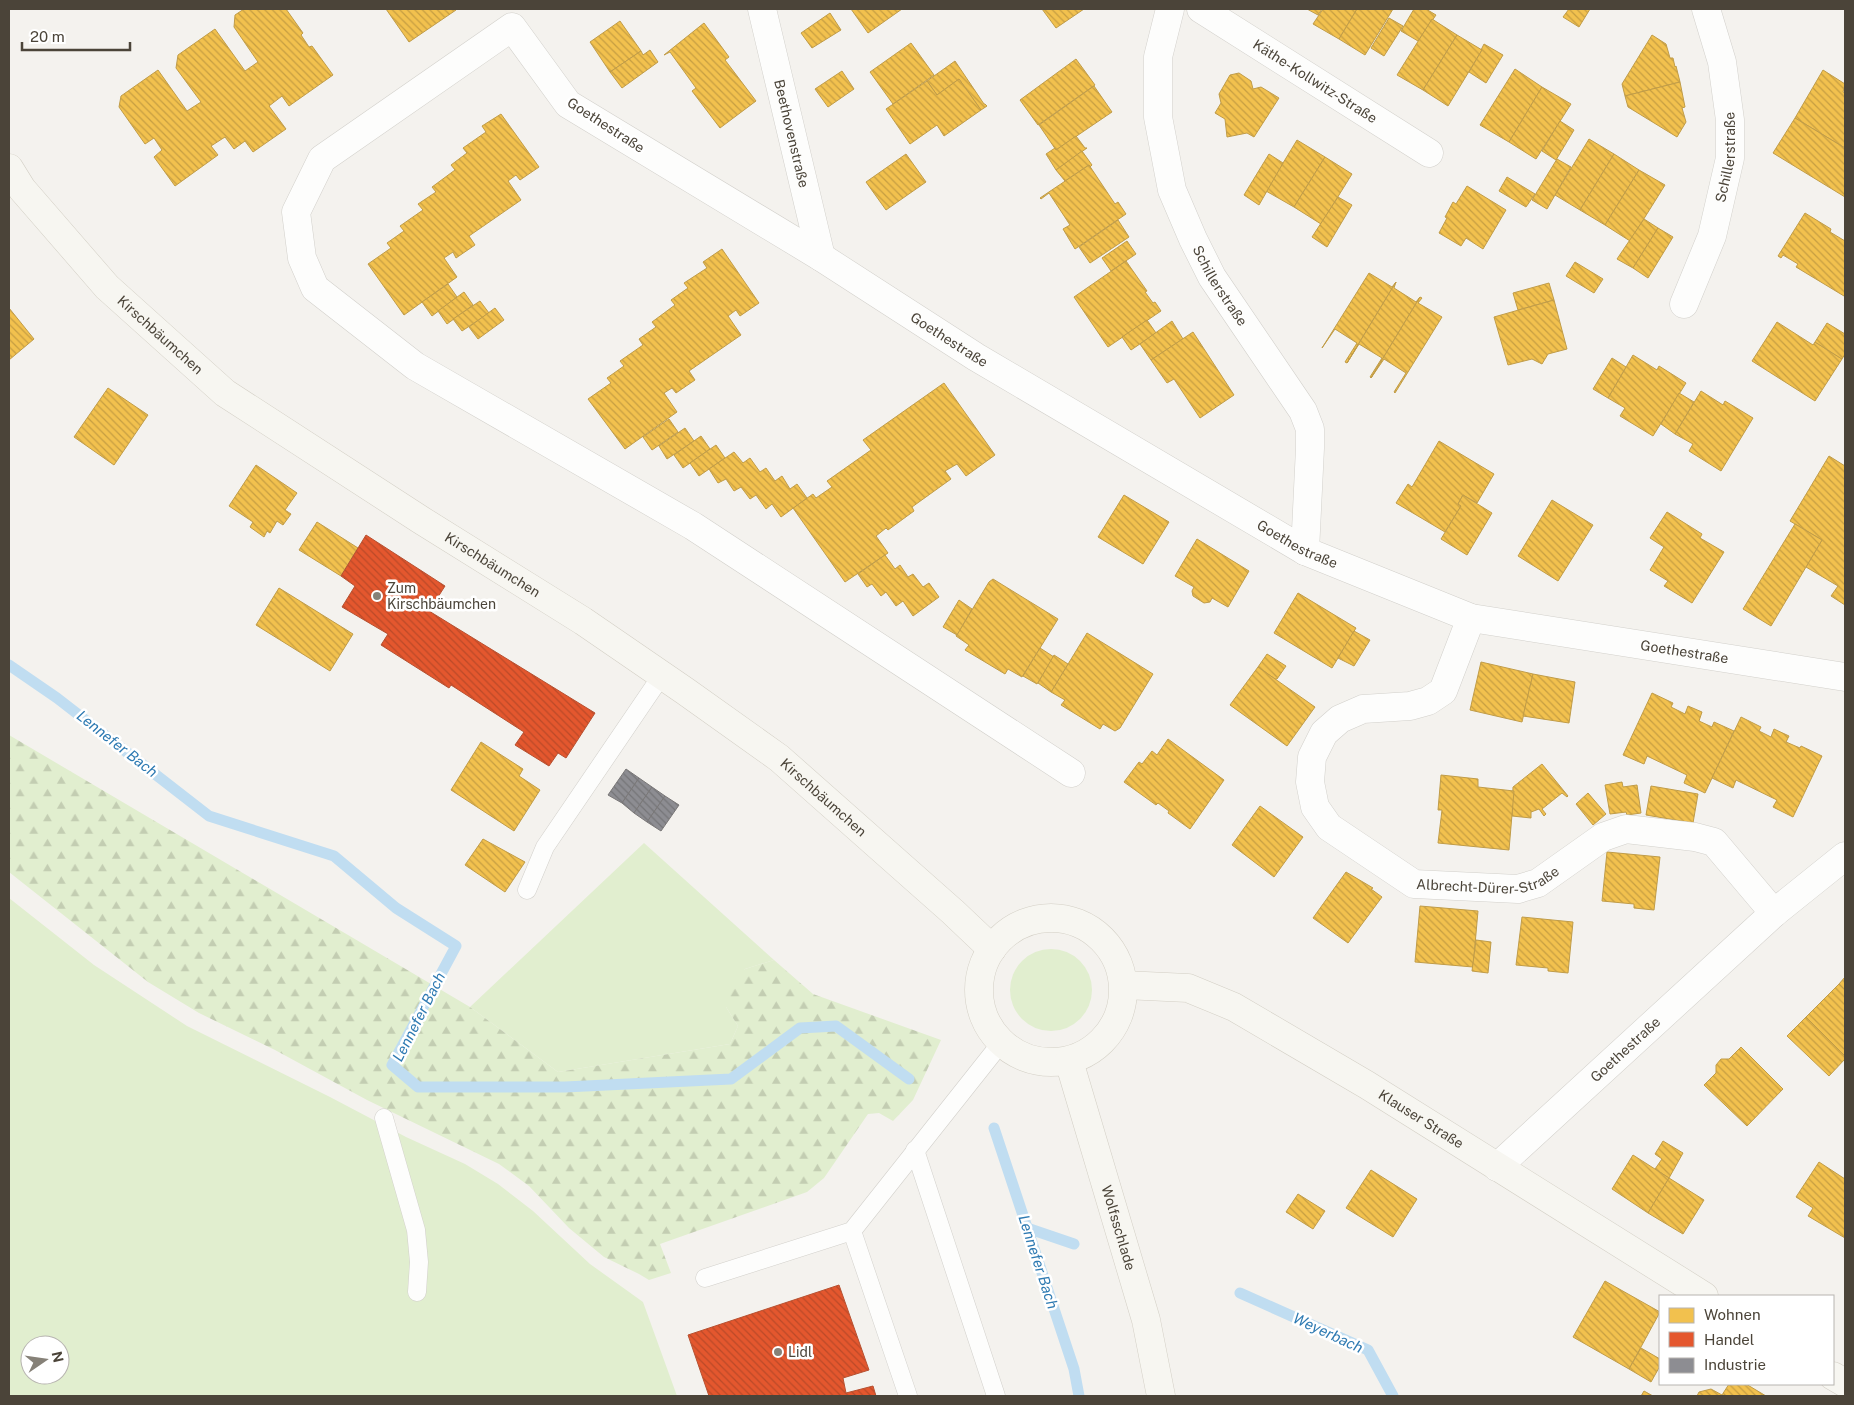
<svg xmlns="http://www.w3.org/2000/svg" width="1854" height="1405" font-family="'Public Sans',sans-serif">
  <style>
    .grass { fill: #e1eecf; fill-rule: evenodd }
    .forest { fill: url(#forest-firs) }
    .homes { fill: url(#homes-back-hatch); stroke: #c09c48 }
    .shops { fill: url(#shops-back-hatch); stroke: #b65131 }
    .industry { fill: url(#industry-back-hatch); stroke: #797777 }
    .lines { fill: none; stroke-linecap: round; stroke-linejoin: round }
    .stream { stroke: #c0ddf1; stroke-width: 11 }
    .service-casing { stroke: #d2d0cb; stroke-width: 19 }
    .minor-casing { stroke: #d2d0cb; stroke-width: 29 }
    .secondary-casing { stroke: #d3cfc5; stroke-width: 29 }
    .service { stroke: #fdfdfc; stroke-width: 18 }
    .minor { stroke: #fdfdfc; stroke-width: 28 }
    .secondary { stroke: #f7f6f1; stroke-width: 28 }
    .poi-dot { fill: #868178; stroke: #fff; stroke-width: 2 }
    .labels { text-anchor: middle; stroke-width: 5; stroke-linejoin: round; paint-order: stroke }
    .street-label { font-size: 14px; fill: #4b4439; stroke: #fff }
    .poi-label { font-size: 14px; fill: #4b4439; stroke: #fff; text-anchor: start }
    .water-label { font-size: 15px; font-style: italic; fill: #2e7ab2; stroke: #fff }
  </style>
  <defs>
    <pattern id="forest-firs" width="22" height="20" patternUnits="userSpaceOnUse" patternTransform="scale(1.25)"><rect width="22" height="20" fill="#e1eecf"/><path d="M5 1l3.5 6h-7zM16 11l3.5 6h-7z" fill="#c3cdb2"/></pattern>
    <pattern id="homes-back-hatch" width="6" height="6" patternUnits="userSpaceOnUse" patternTransform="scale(1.25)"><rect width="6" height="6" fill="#f2c14e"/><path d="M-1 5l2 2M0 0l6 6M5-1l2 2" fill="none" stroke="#c69e42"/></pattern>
    <pattern id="shops-back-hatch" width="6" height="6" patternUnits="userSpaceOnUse" patternTransform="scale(1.25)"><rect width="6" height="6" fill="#e4572e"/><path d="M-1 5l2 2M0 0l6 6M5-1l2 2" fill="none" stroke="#bb4a28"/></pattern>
    <pattern id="industry-back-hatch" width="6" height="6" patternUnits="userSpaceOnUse" patternTransform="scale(1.25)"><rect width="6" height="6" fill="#8d8d92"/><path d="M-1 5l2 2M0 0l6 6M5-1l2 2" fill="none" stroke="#757578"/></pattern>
  </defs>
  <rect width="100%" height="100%" fill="#f4f2ee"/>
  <g class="grass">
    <path d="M644,843l130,117 -29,9 -19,38 12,19 -8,18 -172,28 -88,-65z"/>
    <path d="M9,898l85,67 93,61 143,71 76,40 59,27 33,20 35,27 57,53 53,38 34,94h-668zM30,1345h30v30h-30z"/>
    <circle cx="1051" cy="990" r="41"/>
  </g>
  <path class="forest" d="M9,735l461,272 88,65 172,-28 8,-18 -12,-19 -2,-16 21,-22 29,-9 39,34 128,46 -28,60 -20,21 -14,-8 -11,1 -44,64 -17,14 -147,52 11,29 -22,7 -10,-6 -35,-17 -35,-29 -40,-42 -30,-22 -132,-64 -92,-50 -76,-37 -51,-31 -139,-110z"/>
  <g class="homes">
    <path d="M244,9h42l17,24 -2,2 8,12 3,-1 21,29 -44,31 -7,-10 -13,10 17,23 -33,23 -8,-11 -11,8 -9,-12 -14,9 7,9 -43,31 -21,-29 8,-7 -8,-12 -9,6 -26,-37 2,-11 37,-26 29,41 14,-9 -25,-34 2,-13 37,-26 30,42 13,-9 -24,-35 1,-12z"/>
    <path d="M386,9h69l1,1 -47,32z"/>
    <path d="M851,9h51l-34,24z"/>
    <path d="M1042,9h42l-28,19z"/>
    <path d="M1307,9h15l-4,6z"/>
    <path d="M1323,9h34l-18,30 -26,-15z"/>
    <path d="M1357,9h36l-28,46 -26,-16z"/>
    <path d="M1414,9h12l10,6 -18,26 -17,-10z"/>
    <path d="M1569,9h21l-11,18 -16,-10z"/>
    <path d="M830,13l11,17 -29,18 -11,-15z"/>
    <path d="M1389,18l14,8 -19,30 -13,-8z"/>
    <path d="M1432,19l25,16 -34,55 -26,-15z"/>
    <path d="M620,21l21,30 -31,21 -20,-30z"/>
    <path d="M704,23l25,34 -4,3 31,41 -36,27 -28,-37 4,-3 -26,-36 -6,3z"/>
    <path d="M1457,35l25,15 -34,56 -25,-16z"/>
    <path d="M1652,35l14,9 4,14h3l2,9 1,-1 4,16 -55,14 -3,-12z"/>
    <path d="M911,43l23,32 -41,29 -23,-32z"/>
    <path d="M1484,44l19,11 -17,28 -17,-11 13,-22h-1z"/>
    <path d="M650,50l8,12 -36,26 -12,-16 31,-21 2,4z"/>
    <path d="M1076,59l19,26 -57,40 -18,-25z"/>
    <path d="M955,61l29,43h1l2,2 -6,4 -22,-31 -22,16 -10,-14z"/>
    <path d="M1515,69l27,18 -33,55 -29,-17z"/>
    <path d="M1823,70l22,14 -2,8 2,1v55l-50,-30z"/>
    <path d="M842,71l12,18 -26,18 -13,-18z"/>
    <path d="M1239,73l12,8 2,8 8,-2 18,11 -25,39 -7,-4 -20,4 -2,-18 -10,-6 6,-10 -2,-9 11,-19z"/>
    <path d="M959,79l22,31 -37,26 -7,-11 -27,19 -24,-35 41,-28 10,14z"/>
    <path d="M1680,82l5,25 -3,1 4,14 -9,15 -49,-30 -3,-11z"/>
    <path d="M1094,86l18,26 -56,38 -17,-25z"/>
    <path d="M1542,87l29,17 -35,55 -27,-17z"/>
    <path d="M501,114l38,53 -19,13 -4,-5 -8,6 13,19 -52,36 6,9 -19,13 -3,-6 -9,6 13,19 -53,38 -36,-51 23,-16 -4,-5 17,-12 -4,-5 23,-16 -5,-6 18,-12 -4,-5 23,-17 -4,-5 16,-12 -4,-5 23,-16 -4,-6z"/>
    <path d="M1795,118l50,30v49l-72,-44z"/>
    <path d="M1560,121l14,9 -18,30 -14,-9z"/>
    <path d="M1076,136l9,12h2l-31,22 -10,-16 9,-6 1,2z"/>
    <path d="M1589,139l25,15 -34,56 -25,-15z"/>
    <path d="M1297,140l28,17 -31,50 -28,-16z"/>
    <path d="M1082,151l10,14 -2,2 -1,-2 -24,16 -9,-11z"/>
    <path d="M906,154l20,28 -40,28 -20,-28z"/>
    <path d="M1269,154l14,9 -24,42 -15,-10z"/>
    <path d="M1614,154l25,16 -34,55 -25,-15z"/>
    <path d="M1325,157l27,17 -31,50 -27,-17z"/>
    <path d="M1557,159l14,8 -24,42 -15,-9z"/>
    <path d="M1089,165l26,39 3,-2 8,12 -51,35 -12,-20 7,-4 -21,-32 -8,6 -1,-1z"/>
    <path d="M1639,170l26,15 -35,56 -25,-16z"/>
    <path d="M1507,177l28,17 -9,13 -27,-16z"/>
    <path d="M1467,186l39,24 -23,39 -17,-11 -5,8 -22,-13 8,-15 -2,-1 8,-15 3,2z"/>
    <path d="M1338,197l14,8 -25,42 -15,-10z"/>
    <path d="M1805,213l26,16 -1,3 15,9v53l-1,2 -48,-29 2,-3 -15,-9 -2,3 -3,-2z"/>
    <path d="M1644,219l14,9 -25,40 -16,-9z"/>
    <path d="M1118,220l11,17 -39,26 -11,-16z"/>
    <path d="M1658,228l15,9 -25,41 -15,-10z"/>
    <path d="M1127,241l9,13 -25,17 -9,-13z"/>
    <path d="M722,249l37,54 -19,13 -4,-6 -8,6 13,19 -52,36 6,9 -19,13 -4,-5 -8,5 13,19 -52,37 -37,-50 23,-16 -4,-5 17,-12 -4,-5 23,-16 -4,-6 17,-12 -4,-5 23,-17 -4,-5 17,-12 -4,-5 23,-15 -4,-6z"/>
    <path d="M1126,261l21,30 -2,1 8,11 2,-1 6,9 -53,36 -34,-50z"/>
    <path d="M1575,262l28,17 -9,14 -28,-17z"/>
    <path d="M1369,273l23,14 4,-5 -49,81 -2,-1 12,-19 -22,-14 -13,19z"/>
    <path d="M1396,282l-2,6 22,14 4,-5 -49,81 -1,-1 12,-19 -23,-14 -12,19z"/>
    <path d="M1549,283l5,17 -36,10 -5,-17z"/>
    <path d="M448,284l9,13 -25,19 -10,-14z"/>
    <path d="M464,292l9,13 -26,19 -9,-13z"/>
    <path d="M1420,297l2,1 -4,5 24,14 -47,76 -1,-1 12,-19 -22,-14 -13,19z"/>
    <path d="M1554,300l13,49 -19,5 -6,10 -10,-5 -24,6 -14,-48z"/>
    <path d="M480,301l9,12 -27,18 -9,-12z"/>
    <path d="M9,308l25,31 -25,21z"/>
    <path d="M495,308l9,12 -26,19 -9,-12z"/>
    <path d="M1147,320l9,13 -25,17 -9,-13z"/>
    <path d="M1172,321l11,18 -32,21 -11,-16z"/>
    <path d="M1777,322l36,23 2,-3 27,17 -27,42 -63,-40z"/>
    <path d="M1827,323l18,11v20l-3,5 -27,-17z"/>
    <path d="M1193,332l41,63 -34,23 -26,-39 -7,4 -16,-23z"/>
    <path d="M1633,355l24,15 2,-4 27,17 -33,53 -33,-20 5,-8 -17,-10z"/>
    <path d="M1612,358l14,9 -18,31 -15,-9z"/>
    <path d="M944,383l51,72 -29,21 -9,-12 -12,7 6,8 -39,28 2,4 -26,19 -2,-2 -10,8 12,17 -43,29 -52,-74 20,-14 3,4 16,-11 -5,-6 44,-31 -8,-10z"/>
    <path d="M108,388l40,27 -34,50 -40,-28z"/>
    <path d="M1701,391l22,14 2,-4 28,17 -32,53 -32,-20 4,-7 -18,-10z"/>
    <path d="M1679,393l15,9 -19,32 -14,-10z"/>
    <path d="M669,419l9,13 -26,18 -9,-13z"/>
    <path d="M685,428l9,13 -27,18 -8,-13z"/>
    <path d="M701,436l9,13 -27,19 -9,-13z"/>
    <path d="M1439,441l55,33 -17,29 -14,-8 -5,9 3,2 -16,26 -49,-29 12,-19 4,3z"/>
    <path d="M716,445l9,13 -26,18 -9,-13z"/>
    <path d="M734,452l9,11 7,-5 10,14 6,-4 9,13 7,-5 8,13 7,-5 10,14 -26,19 -9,-13 -6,5 -10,-14 -6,4 -9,-12 -7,4 -8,-12 -8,4 -9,-14z"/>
    <path d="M1829,456l16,10v139l-14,-9 7,-10 -32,-19 16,-27 -32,-19z"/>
    <path d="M256,465l41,28 -12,17 6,4 -8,11 -6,-4 -7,12 -3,-2 -3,6 -14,-10 3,-5 -24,-16z"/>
    <path d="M1124,495l45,27 -26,42 -45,-27z"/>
    <path d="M1463,495l29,18 -25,42 -26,-16 20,-33 -3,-2z"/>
    <path d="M1552,500l41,25 -35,56 -40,-25z"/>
    <path d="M1667,512l35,22 -2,4 24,14 -32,51 -28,-17 4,-5 -18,-11 14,-23 -14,-9z"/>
    <path d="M317,522l41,26 -17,28 -42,-26z"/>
    <path d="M1795,524l27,16 -51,86 -28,-17z"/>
    <path d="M1197,539l52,32 -21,36 -16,-9 -2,4 -6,1 -11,-7 -1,-5 2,-4 -19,-11z"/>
    <path d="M885,555l10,14 5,-4 8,12 5,-3 10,13 6,-4 10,14 -26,19 -10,-15 -7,5 -10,-14 -5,4 -9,-12 -5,3 -9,-13z"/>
    <path d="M993,579l65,40 -36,58 -14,-8 -3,5 -40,-24 4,-5 -13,-9 33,-54z"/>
    <path d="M279,588l74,46 -23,37 -74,-46z"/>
    <path d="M1298,593l58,35 -24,40 -58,-35z"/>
    <path d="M959,600l13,9 -15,26 -14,-8z"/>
    <path d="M1354,631l16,9 -16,26 -16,-8z"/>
    <path d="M1087,633l66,41 -33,54 -5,3 -12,-7 -3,5 -39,-24 4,-5 -14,-8z"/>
    <path d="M1040,648l14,9 -17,27 -14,-8z"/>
    <path d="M1267,654l19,12 -9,13h-2l-17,-12z"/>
    <path d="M1054,655l14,9 -17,28 -13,-9z"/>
    <path d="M1481,662l52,12 -11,48 -52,-12z"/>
    <path d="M1258,667l57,40 -28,39 -57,-41z"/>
    <path d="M1533,674l42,8 -6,41 -46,-7z"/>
    <path d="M1652,693l21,10 -2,4 14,7 3,-8 14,6 -3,9 13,6 2,-5 20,9 -29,62 -21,-10 3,-8 -40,-19 -3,8 -21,-9z"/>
    <path d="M1741,717l20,10 -2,4 12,6 3,-8 15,7 -3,6 14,6 1,-2 21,10 -29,61 -20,-10 4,-7 -41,-20 -3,8 -21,-10z"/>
    <path d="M1168,739l56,41 -34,49 -22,-16 1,-2 -11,-8 -2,2 -32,-23 15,-20 3,2 10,-13 5,4z"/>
    <path d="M481,742l42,27 -4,7 21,14 -26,41 -63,-41z"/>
    <path d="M1542,764l26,32 -1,1 -5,-4 -20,16 4,5 -2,2 -5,-7 -8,3v6l-19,-2 1,-29z"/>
    <path d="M1441,775l37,4v8l36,4 -5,59 -71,-7 4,-33h-4z"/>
    <path d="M1622,782l1,5 14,-2 4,28 -14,2 -1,-3 -16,2 -5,-29z"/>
    <path d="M1651,786l47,8 -5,29 -47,-8z"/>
    <path d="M1588,793l18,21 -13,11 -17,-21z"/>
    <path d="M1260,806l43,31 -29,40 -42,-32z"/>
    <path d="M483,839l42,23 -20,30 -40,-27z"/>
    <path d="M1607,852l53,5 -6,53 -20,-2v-4l-32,-3z"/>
    <path d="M1346,872l27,16 -2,1 11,8 -34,46 -35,-25z"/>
    <path d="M1420,906l58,5 -5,56 -58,-5z"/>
    <path d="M1522,917l51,5 -5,51 -20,-2v-3l-32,-3z"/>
    <path d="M1476,940l15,2 -3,31 -16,-2z"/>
    <path d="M1845,977v13l-6,-6z"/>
    <path d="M1839,984l6,6v66l-39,-39z"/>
    <path d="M1806,1017l39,39v3l-16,17 -42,-40z"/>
    <path d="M1741,1047l42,42 -36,37 -43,-41 12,-12v-8l5,-6h8z"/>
    <path d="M1663,1141l20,12 -14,25 -14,-9 7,-10 -7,-5z"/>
    <path d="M1633,1155l36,23 -21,35 -36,-24z"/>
    <path d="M1819,1162l26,17v59l-37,-22 5,-8 -17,-11z"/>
    <path d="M1371,1170l46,29 -24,38 -47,-29z"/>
    <path d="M1669,1178l35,22 -21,34 -35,-21z"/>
    <path d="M1298,1194l27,17 -12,18 -27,-17z"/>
    <path d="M1605,1281l55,31 -31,57 -56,-32z"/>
    <path d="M1641,1348l19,11v7l-9,16 -22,-13z"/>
    <path d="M1729,1384h17l20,12h-69l2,-4 12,-3 11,6z"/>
    <path d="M1644,1391l9,5h-12z"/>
  </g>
  <g class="shops">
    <path d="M366,535l79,51 -16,25 166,102 -29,45 -8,-5 -9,13 -34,-21 9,-13 -73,-47 -2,3 -68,-43 7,-11 -46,-27 13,-21 -14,-10z"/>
    <path d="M839,1285l30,85 -26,8 3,15 27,-7 3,10h-167l-21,-61z"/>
  </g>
  <g class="industry">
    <path d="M626,769l13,9 -17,25 -14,-8z"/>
    <path d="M639,778l13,9 -18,26 -12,-10z"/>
    <path d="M652,787l13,9 -18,26 -13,-9z"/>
    <path d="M665,796l14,9 -18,26 -14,-9z"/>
  </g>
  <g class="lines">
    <g class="stream">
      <path d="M9,665l48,33 152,118 125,40 62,52 60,38 -64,119 26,22h147l166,-8 69,-51 36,-2 73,53"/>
      <path d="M994,1128l80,241 5,27"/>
      <path d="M1027,1228l47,16"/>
      <path d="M1240,1293l128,57 25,46"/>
    </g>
    <defs>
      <g id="service">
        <path d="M527,890l18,-43 117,-172"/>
        <path d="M384,1118l32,112 3,32 -2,30"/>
        <path d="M915,1150l81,246"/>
        <path d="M852,1231l56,165"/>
        <path d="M705,1278l147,-47 149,-188"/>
      </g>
      <g id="minor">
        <path id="s1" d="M762,9l59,248"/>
        <path id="s2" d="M1170,9l-12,48v60l14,73 21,49 19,38 91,134 7,18v19l-5,103"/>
        <path id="s3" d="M1201,9l228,144"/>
        <path id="s4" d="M1684,304l28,-68 18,-78v-38l-8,-58 -16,-53"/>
        <path id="s5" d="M1471,618l-28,73 -15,10 -18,5 -47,3 -23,10 -16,14 -12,24 -2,25 5,25 14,20 85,57 104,5 20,-6 65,-46 23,-8 69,8 19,5 60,71"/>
        <path id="s6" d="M1071,773l-378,-247 -278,-160 -100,-78 -13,-30 -6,-46 26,-53 190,-132 56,77 253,153 155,100 329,194 166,67 374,59"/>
        <path id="s7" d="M1497,1167l277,-254 71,-57"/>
      </g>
      <g id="secondary">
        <path id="s8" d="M9,168l13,21 85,98 118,106 196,127 162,101 102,70 94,67 174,154 39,37"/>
        <circle cx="1051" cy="990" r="72"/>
        <path id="s9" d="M1124,985l64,3 46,19 133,78 337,211"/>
        <path id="s10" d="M1069,1061l77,259 15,76"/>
        <path d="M1833,1376l12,7"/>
      </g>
    </defs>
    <use href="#service" class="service-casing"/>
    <use href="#minor" class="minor-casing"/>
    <use href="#secondary" class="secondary-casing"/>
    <use href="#service" class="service"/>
    <use href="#minor" class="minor"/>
    <use href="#secondary" class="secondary"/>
  </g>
  <g class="poi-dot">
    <circle cx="377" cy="596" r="5"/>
    <circle cx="778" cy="1352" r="5"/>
  </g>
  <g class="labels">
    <g class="street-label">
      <text dy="5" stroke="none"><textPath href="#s3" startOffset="135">Käthe-Kollwitz-Straße</textPath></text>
      <text transform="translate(606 125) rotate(33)" y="5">Goethestraße</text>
      <text dy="5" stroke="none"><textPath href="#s1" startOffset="128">Beethovenstraße</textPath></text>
      <text dy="5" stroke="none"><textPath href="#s4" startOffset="154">Schillerstraße</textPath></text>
      <text dy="5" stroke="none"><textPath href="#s2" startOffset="291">Schillerstraße</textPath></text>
      <text dy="5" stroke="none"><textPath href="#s8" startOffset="226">Kirschbäumchen</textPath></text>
      <text dy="5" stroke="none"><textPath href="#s6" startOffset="1812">Goethestraße</textPath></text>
      <text dy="5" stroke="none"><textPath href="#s6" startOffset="2216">Goethestraße</textPath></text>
      <text dy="5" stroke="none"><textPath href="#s8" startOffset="631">Kirschbäumchen</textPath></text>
      <text dy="5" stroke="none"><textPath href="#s6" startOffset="2621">Goethestraße</textPath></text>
      <text dy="5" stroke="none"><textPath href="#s8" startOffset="1036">Kirschbäumchen</textPath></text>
      <text dy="5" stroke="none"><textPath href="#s5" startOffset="488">Albrecht-Dürer-Straße</textPath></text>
      <text dy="5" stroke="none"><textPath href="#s7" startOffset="174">Goethestraße</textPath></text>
      <text dy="5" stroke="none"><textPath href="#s9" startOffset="332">Klauser Straße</textPath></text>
      <text dy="5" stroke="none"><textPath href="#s10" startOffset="174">Wolfsschlade</textPath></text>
    </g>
    <g class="poi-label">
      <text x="387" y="593">Zum<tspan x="387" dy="16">Kirschbäumchen</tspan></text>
      <text x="788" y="1357">Lidl</text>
    </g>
    <g class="water-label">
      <text transform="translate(117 744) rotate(38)" y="5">Lennefer Bach</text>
      <text transform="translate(419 1017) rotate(-63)" y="5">Lennefer Bach</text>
      <text transform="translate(1038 1262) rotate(72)" y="5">Lennefer Bach</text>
      <text transform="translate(1328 1333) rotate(25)" y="5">Weyerbach</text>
    </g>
  </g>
  <rect width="1854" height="1405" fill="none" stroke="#4b4439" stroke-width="20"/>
  <rect x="1659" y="1295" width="175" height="90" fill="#ffffff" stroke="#b7b4b0"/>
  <rect x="1669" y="1308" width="25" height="15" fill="#f2c14e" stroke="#b7b4b0"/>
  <text x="1704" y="1320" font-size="15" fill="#4b4439">Wohnen</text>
  <rect x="1669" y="1332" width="25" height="15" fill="#e4572e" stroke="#b7b4b0"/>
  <text x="1704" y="1345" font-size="15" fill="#4b4439">Handel</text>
  <rect x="1669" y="1358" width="25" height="15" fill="#8d8d92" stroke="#b7b4b0"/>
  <text x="1704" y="1370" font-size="15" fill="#4b4439">Industrie</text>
  <g transform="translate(45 1360) rotate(77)"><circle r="24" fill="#ffffff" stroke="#b7b4b0"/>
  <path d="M0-4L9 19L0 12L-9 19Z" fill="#868178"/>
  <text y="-8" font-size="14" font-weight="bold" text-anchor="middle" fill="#4b4439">N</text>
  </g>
  <path d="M22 42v8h108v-8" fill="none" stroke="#4b4439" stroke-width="2.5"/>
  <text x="30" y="42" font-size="15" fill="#4b4439" stroke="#ffffff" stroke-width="4" paint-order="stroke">20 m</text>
</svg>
